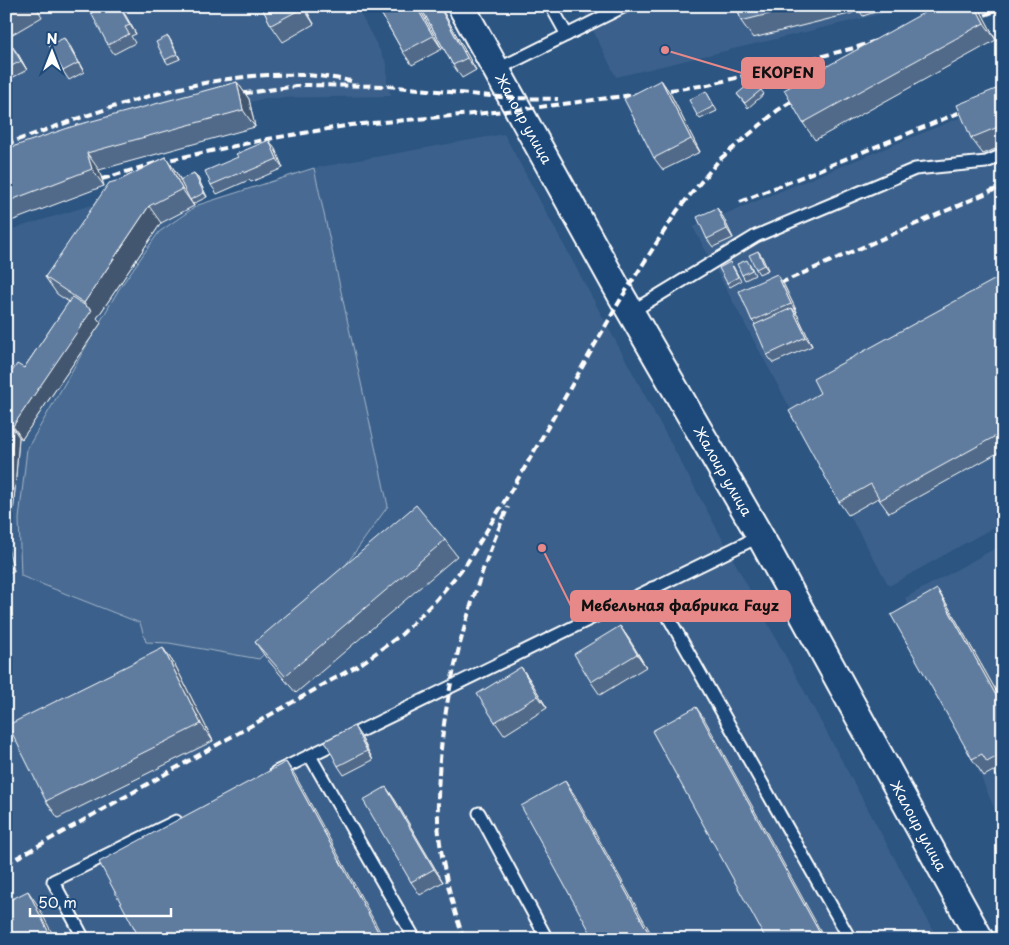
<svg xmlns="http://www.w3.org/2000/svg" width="1009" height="945" font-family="'Playpen Sans',sans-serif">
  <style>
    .built { fill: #3b618b }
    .green { fill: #486b92; stroke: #a4b5c8 }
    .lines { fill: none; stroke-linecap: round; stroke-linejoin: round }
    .service-casing { stroke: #fff; stroke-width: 15 }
    .tertiary-casing { stroke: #fff; stroke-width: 30 }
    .service { stroke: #1f4a7a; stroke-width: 11 }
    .tertiary { stroke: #1f4a7a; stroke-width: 26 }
    .rail { stroke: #fff; stroke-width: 4; stroke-dasharray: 8 4; stroke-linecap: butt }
    .wall { fill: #516b89; stroke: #fff }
    .shaded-wall { fill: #42576f; stroke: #fff }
    .building { fill: #5e7c9f; stroke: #fff }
    .labels { text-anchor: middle; stroke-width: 4.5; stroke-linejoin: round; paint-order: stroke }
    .street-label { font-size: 14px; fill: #fff; stroke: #1f4a7a }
    .leader { fill: none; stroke: #e88989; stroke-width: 2 }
    .callout-dot { fill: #e88989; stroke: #1f4a7a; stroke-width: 2 }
    .callout { fill: #e88989; stroke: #e88989; stroke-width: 2 }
    .callout-label { font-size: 15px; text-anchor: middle; font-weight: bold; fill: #111 }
  </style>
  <rect width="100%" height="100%" fill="#2c5582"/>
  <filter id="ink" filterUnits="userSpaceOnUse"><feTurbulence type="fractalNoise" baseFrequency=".02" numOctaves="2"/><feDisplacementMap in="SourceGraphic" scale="10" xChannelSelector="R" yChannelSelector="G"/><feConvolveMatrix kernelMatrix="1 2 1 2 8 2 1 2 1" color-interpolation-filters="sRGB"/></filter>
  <g filter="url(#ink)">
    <g class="built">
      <path d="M6,6h350l31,58v22l5,10 -127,2 -91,26 -168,59z"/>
      <path d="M581,6h333l-298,71z"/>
      <path d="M1003,100v422l-114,64 -91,-163 -105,-196z"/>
      <path d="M504,134l434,805h-932v-708l187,-57 5,31 -39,27 -138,344 119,47 6,19 23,1 219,-137 -74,-338z"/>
      <path d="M1003,544v285l-98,-231z"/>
    </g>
    <path class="green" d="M314,168l74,338 -65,91 -64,62 -90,-16 -23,-1 -6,-19 -119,-47 -2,-57 8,-70 92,-160 40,-57 39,-27z"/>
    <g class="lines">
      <defs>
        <g id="service">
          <path d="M551,6l16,29"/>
          <path d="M496,70l129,-64"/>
          <path d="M631,312l125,-76 159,-67 71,-7 17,-7"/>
          <path d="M652,588l198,351"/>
          <path d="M310,756l105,183"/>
          <path d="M276,772l484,-236"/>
          <path d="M479,813l68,126"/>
          <path d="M84,939l-31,-58 123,-60"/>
        </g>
        <g id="tertiary">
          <path id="s1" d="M461,6l161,291 138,239 220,403"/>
        </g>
      </defs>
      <use href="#service" class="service-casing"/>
      <use href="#tertiary" class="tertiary-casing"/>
      <use href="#service" class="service"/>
      <use href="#tertiary" class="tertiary"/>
      <g class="rail">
        <path d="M985,15l18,-7"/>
        <path d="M232,95l72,-10 83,1 124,12 47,1"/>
        <path d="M6,144c109,-38 228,-87 345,-63"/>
        <path d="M102,179l57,-17 109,-23 83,-14 166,-15 191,-25 146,-37 28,-9"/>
        <path d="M740,202l233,-95"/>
        <path d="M769,288l234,-102"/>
        <path d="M6,864l356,-201 40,-29 34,-34 31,-37 57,-94 98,-172 55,-86 42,-51 59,-50 24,-15"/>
        <path d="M464,939c-12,-32 -25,-85 -26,-119 -2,-108 27,-215 70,-313"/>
      </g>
    </g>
    <g class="wall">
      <path d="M6,6h30l6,11 -36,21z"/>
      <path d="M104,6h16l16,28 -5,2 4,7 -21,11 -6,-9z"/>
      <path d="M261,6h43l10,18 -31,18 -12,-17z"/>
      <path d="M377,6h41l24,43 -30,16 -9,-13z"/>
      <path d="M420,6h20l36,64 -14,8 -9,-13z"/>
      <path d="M737,6h114l2,7 -100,25 -12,-17z"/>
      <path d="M856,6h37l-30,10z"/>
      <path d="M978,6l18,34 -181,100 -12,-17z"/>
      <path d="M171,41l9,18 -12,5 -3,-4z"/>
      <path d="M70,46l14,26 -15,8 -6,-9z"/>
      <path d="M6,49l12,5 9,16 -21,11z"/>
      <path d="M661,80l9,13 30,59 -37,18 -9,-12z"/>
      <path d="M237,82l12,17 6,28 -156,43 5,16 -98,37v-74z"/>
      <path d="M1003,86v60l-20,8 -12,-16z"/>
      <path d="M761,90l3,4 -16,14 -11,-14z"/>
      <path d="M706,91l11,20 -17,8 -3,-4z"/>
      <path d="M275,149l8,19 -32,14 -2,-2 -32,14 -6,-9z"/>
      <path d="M166,157l11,17 4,6 13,-7 4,5 9,19 -14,7 1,2 -33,17 -64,95 4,5 -79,116 -3,-2 -6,77h-7v-134l18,-12 45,-66 -12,-8 -12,-17 75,-97z"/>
      <path d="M717,208l6,9 10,21 -20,9 -6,-8z"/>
      <path d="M761,255l7,15 -9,4 -3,-5z"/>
      <path d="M750,264l5,11 -10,5 -3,-5z"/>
      <path d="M733,266l8,15 -11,6 -3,-4z"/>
      <path d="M1003,275v175l-114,63 -11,-15 -30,17 -9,-13 -19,-109z"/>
      <path d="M783,283l14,29 -1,1 2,3 14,30 -39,17 -6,-8 -12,-31 -3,-3z"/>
      <path d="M445,540l12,16 -161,137 -29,-34 -12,-17z"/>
      <path d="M6,541l8,30 -8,2z"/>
      <path d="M937,589l11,17 55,97v74l-4,2 -6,-8 -9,5 -12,-17z"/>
      <path d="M620,626l9,13 17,28 -46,28 -9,-13z"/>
      <path d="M163,648l12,17 38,76 -155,77 -12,-17z"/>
      <path d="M521,667l9,13 17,28 -43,27 -9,-13z"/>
      <path d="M360,735l13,25 -29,15 -6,-9z"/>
      <path d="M386,787l9,13 48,82 -23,13 -9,-13z"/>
    </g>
    <g class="shaded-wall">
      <path d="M119,6h1l2,3 14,25 -6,-9z"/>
      <path d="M302,6h2l10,18z"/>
      <path d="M416,6h2l24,43 -9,-13z"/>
      <path d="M439,6h1l36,64 -9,-12z"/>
      <path d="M848,6h3l2,7z"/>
      <path d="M975,6h3l18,34 -12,-17z"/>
      <path d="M168,36l3,5 9,18 -3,-5z"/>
      <path d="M64,38l6,8 14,26 -6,-9z"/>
      <path d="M12,46l6,8 9,16 -6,-9z"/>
      <path d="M661,80l9,13 30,59 -9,-13z"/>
      <path d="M237,82l12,17 6,28 -12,-17z"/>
      <path d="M269,140l6,9 8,19 -6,-9z"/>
      <path d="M87,153l12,17 5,16 -12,-17z"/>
      <path d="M166,157l11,17 14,26h-1l4,6 -12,-17z"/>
      <path d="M194,173l4,5 9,19 -3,-4z"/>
      <path d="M149,206l12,17 -64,95 4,5 -79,116 -9,-13 77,-114 -6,-9z"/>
      <path d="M717,208l6,9 10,21 -6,-9z"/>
      <path d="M758,251l3,4 7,15 -4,-5z"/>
      <path d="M777,274l6,9 14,29 -6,-8z"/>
      <path d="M792,308l6,8 14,30 -6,-9z"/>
      <path d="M13,428l6,9 -6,77 -6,-9z"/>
      <path d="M6,541l8,30 -8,-10z"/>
      <path d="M937,589l11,17 55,97v5z"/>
      <path d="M620,626l9,13 17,28 -9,-13z"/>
      <path d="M163,648l12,17 38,76 -12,-17z"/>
      <path d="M521,667l9,13 17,28 -9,-12z"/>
      <path d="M696,707l9,13 120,219h-2z"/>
      <path d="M354,726l6,9 13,25 -6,-9z"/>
      <path d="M286,762l9,13 89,164h-2z"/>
      <path d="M565,781l9,13 80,145h-2z"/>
      <path d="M386,787l9,13 48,82 -9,-13z"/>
      <path d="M28,891l9,13 18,35h-3z"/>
    </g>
    <g class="building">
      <path d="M6,6h14l-14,8z"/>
      <path d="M104,6h15l11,19 -5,2 4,7 -21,11 -17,-32z"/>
      <path d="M261,6h41l1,2 -32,17z"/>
      <path d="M377,6h39l17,30 -30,16z"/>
      <path d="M420,6h19l28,52 -14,7z"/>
      <path d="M737,6h64l-60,15z"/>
      <path d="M936,6h39l9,17 -181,100 -19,-33z"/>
      <path d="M168,36l9,18 -12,6 -9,-18z"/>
      <path d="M64,38l14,25 -15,8 -14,-26z"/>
      <path d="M12,46l9,15 -15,8v-20z"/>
      <path d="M661,80l30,59 -37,19 -30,-59z"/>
      <path d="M754,80l7,10 -16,13 -8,-9z"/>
      <path d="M237,82l6,28 -156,43 5,16 -86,33v-53l71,-24z"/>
      <path d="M1003,86v39l-32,13 -14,-33z"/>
      <path d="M706,91l8,15 -17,9 -8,-15z"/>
      <path d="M269,140l8,19 -33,14v-2l-33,14 -6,-14 33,-14 -2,-3z"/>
      <path d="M166,157l16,32 -33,17 -65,97 -39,-26 64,-94 11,-3z"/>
      <path d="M194,173l10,20 -14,7 -10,-20z"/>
      <path d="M717,208l10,21 -20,10 -10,-22z"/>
      <path d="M758,251l6,14 -8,4 -7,-14z"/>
      <path d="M747,260l5,10 -10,5 -5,-11z"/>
      <path d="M730,262l8,15 -11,6 -8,-15z"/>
      <path d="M777,274l14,30 -39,17 -13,-30z"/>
      <path d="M1003,275v157l-123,68 -9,-16 -32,18 -50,-91 31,-18 -7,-14z"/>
      <path d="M72,297l20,13 -79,116 -7,-4v-42l11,-16 7,4z"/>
      <path d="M792,308l14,29 -39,18 -13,-30z"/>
      <path d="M6,424l7,4 -6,77h-1z"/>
      <path d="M416,505l29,35 -160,136 -30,-34z"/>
      <path d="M937,589l66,119v45l-16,9 -5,-8 -10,5 -81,-144z"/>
      <path d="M620,626l17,28 -46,28 -17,-28z"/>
      <path d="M163,648l38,76 -155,77 -38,-76z"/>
      <path d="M521,667l17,29 -43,26 -18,-28z"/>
      <path d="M696,707l127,232h-57l-114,-208z"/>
      <path d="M354,726l13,25 -29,15 -13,-25z"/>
      <path d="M286,762l96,177h-242l-41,-77z"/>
      <path d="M565,781l87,158h-58l-73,-133z"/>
      <path d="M386,787l48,82 -23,13 -48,-82z"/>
      <path d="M28,891l24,48h-46v-37z"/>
    </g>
  </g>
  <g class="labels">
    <g class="street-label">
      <text dy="5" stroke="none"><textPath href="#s1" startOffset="129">Жалоир улица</textPath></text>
      <text dy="5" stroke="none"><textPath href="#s1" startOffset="534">Жалоир улица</textPath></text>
      <text dy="5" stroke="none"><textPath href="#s1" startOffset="939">Жалоир улица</textPath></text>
    </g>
  </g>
  <path class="leader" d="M665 50L742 73M542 548L571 606"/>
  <g class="callout-dot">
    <circle cx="665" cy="50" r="5"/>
    <circle cx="542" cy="548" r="5"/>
  </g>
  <g class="callout">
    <rect x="742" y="58" width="82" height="30" rx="5"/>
    <rect x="571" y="591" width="219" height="30" rx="5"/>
  </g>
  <g class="callout-label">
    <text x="783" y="78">EKOPEN</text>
    <text x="680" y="611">Мебельная фабрика Fayz</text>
  </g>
  <rect width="1009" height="945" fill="none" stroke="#1f4a7a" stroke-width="25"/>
  <rect x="12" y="12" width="984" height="920" fill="none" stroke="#fff" stroke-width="2" filter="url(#ink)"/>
  <g transform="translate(52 52)" stroke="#1f4a7a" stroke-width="4" paint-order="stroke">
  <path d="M0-4L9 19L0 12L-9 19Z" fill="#ffffff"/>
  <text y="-8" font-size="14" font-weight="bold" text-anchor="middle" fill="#ffffff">N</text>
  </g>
  <path d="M30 908v8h141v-8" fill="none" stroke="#ffffff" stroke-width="2.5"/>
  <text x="38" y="908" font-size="15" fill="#ffffff" stroke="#1f4a7a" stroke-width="4" paint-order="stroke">50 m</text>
</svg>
